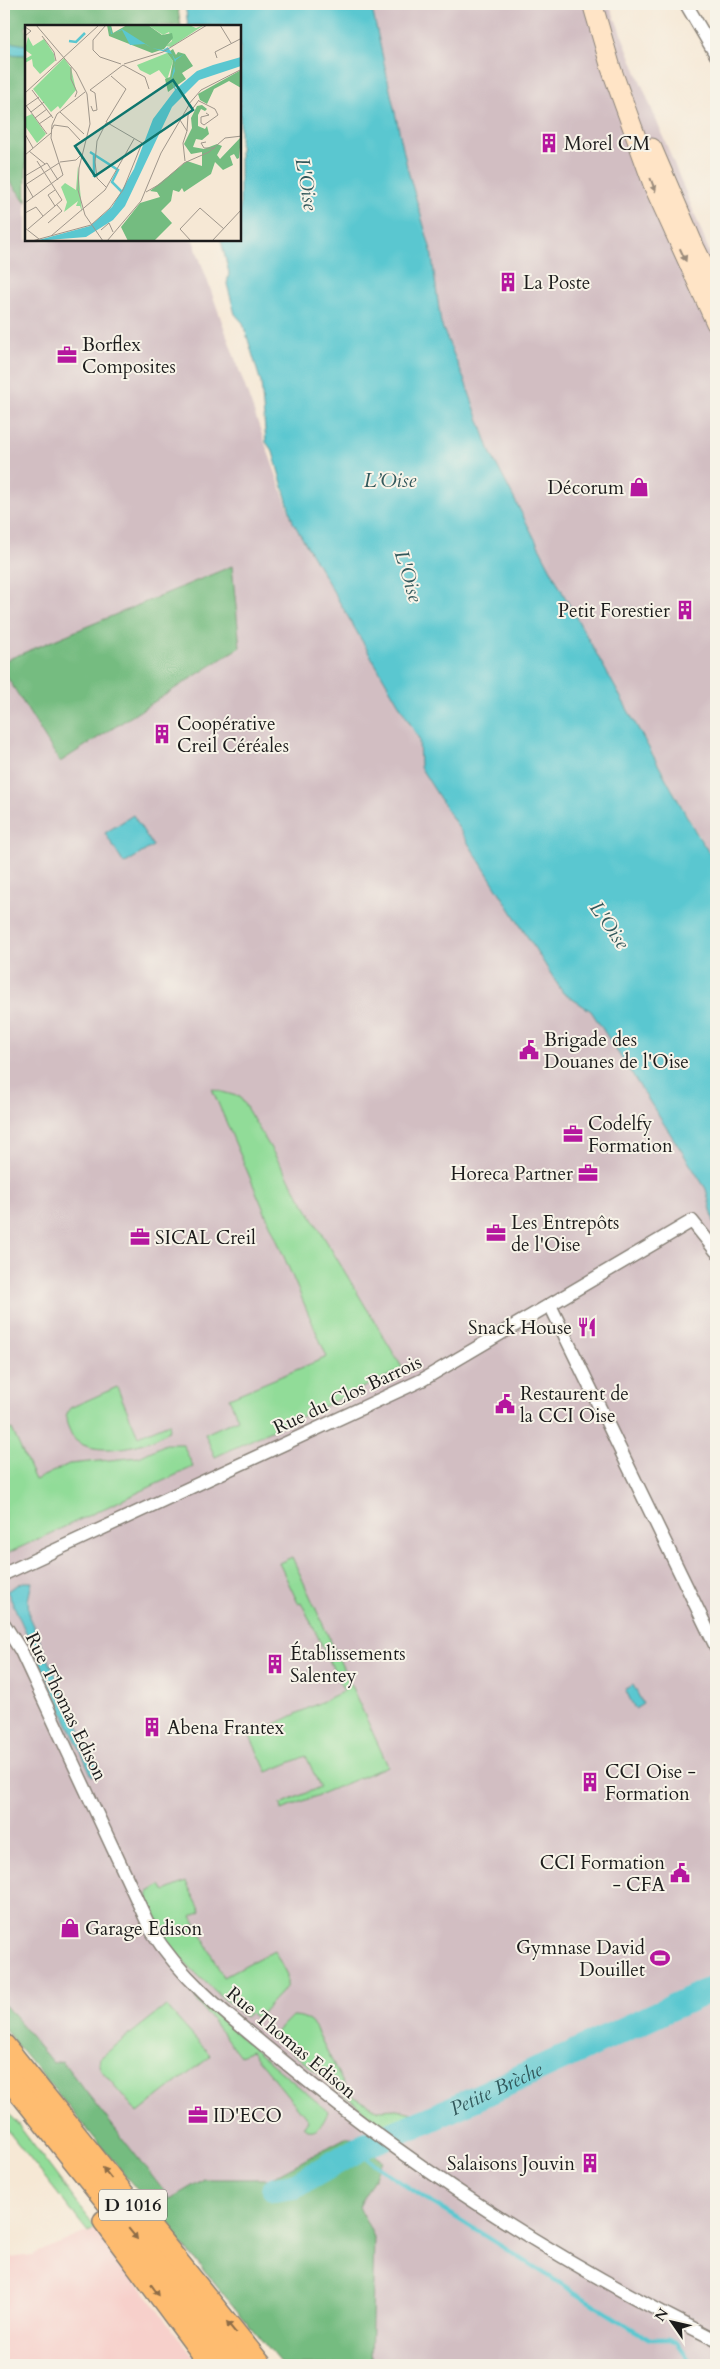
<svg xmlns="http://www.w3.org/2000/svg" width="720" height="2369" font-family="Cardo,serif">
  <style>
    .built { fill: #f7d0cb }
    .industrial { fill: #d2bec2 }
    .green { fill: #91dc98; stroke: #567c5a }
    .forest { fill: #74bc80; stroke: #486c4e }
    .water { fill: #5ac7d0; stroke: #3b7276 }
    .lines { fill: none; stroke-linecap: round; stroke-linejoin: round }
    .stream { stroke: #5ac7d0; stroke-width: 4.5 }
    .river { stroke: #5ac7d0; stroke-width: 26 }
    .minor-casing { stroke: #898278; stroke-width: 15 }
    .secondary-casing { stroke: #898278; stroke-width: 21 }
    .trunk-casing { stroke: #898278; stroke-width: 24 }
    .minor { stroke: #fff; stroke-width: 12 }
    .secondary { stroke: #ffe4c6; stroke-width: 19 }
    .trunk { stroke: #febc70; stroke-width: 21 }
    .oneway { fill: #998a7a }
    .oneway2 { fill: #8d6c46 }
    .labels { text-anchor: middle; stroke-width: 4; stroke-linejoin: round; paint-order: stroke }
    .shield { fill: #f7f3e8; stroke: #5e5c59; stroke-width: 1 }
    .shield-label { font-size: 18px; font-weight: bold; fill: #1c1c1c }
    .poi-label { font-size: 19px; fill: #1c1c1c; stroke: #f7f3e8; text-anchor: start }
    .street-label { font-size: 19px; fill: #1c1c1c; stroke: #f7f3e8 }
    .water-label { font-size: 20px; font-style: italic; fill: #32585b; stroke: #f7f3e8 }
    .inset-river { fill: none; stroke: #5ac7d0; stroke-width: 2.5 }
    .inset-road { fill: none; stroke: #9f968b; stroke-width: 1 }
    .view { fill: #0f766e; fill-opacity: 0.15; stroke: #0f766e; stroke-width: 2.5 }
    .inset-edge { fill: none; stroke: #1c1c1c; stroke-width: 2.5 }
  </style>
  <rect width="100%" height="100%" fill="#f7f3e8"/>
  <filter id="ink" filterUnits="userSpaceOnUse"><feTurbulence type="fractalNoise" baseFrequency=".02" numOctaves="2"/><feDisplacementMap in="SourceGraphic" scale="10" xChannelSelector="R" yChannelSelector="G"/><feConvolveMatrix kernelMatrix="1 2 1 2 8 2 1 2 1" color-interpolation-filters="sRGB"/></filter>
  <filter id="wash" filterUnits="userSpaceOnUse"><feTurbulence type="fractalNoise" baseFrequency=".0096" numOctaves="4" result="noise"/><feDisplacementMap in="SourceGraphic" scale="20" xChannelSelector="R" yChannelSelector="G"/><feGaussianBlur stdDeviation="1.12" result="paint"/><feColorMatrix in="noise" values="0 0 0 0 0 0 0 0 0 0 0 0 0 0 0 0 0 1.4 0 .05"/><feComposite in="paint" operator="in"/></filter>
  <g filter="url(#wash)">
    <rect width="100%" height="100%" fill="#f6e8d5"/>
    <path class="built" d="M96,2228l95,126 7,11h-194v-106l28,-4z"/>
    <g class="industrial">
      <path d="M371,4h238l83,204 24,61v594l-17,-27 -133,-237 -75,-145 -25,-70 -26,-59 -9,-75 -23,-79z"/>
      <path d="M4,174l22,28v38h167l100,282 126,217 1,28 143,226 28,18 115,178 10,42v1134h-434l-129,-153 8,-7 -157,-192z"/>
    </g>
    <g class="green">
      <path d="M212,1089l28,8 163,272 -188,88 -10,-23 33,-15 -9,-21 98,-41z"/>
      <path d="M117,1387l21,49 31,-13 1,6c-18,17 -71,28 -92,13 -4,-2 -7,-8 -9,-13 -4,-8 -4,-14 1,-21z"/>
      <path d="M12,1429l23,51 34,-16 70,-7 27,-13h17l10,23 -189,88v-123z"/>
      <path d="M292,1557l96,209 -106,44 -1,-6 39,-17 -14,-31 -39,16 -17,-36 94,-45 -43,-89 -3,1 -19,-40z"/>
      <path d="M186,1882l15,29 -9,5 31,61 51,-27 13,25v11l-30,32 -7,-5 -5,4c-29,-26 -102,-82 -96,-125l12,-7 4,6z"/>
      <path d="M191,1993l64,57 73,61c-3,11 -13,26 -25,16l5,-7 -57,-69 -11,5z"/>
      <path d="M166,2006l45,50 -73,57 -37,-43 -2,-5 1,-7z"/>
      <path d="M292,2016c11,0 16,3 23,11l33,66 29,17 20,-1 19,5 -31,14 -113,-92z"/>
      <path d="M4,2106l92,122 -8,4 -84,-106z"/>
    </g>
    <g class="forest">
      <path d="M4,4h173l4,22h-155v176l-22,-28z"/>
      <path d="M232,566l8,81 -180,115 -56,-90v-11z"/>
      <path d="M4,2004l49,59 9,-2 108,138 34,-20h65l78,-42 7,2 29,22 -24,46 15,30 -3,128h-89l-278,-336z"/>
    </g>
    <g class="water">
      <path d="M185,4h186l37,167 23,79 10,74 25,60 25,70 75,145 132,237 18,27v368l-10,-42 -115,-178 -28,-18 -143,-226 -1,-28 -126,-217 -20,-70 -7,-10 -5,-59 -18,-60 -8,-9 -8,-30 2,-11 -8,-33h19v-214h-52z"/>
      <path d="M4,41l22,4v10l-22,-1z"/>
      <path d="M133,815l20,31 -29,18 -19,-31z"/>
      <path d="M23,1582h9l-4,18 1,17 71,155 -8,4 -85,-185z"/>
      <path d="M633,1685l10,19 -8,5 -10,-20z"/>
    </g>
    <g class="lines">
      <path class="stream" d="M356,2151l47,33 231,146 16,9h19l7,3 17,23"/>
      <path class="river" id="s1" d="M275,2189l19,-3 72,-41 62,-25 288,-133"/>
    </g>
  </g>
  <g filter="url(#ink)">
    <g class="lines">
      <defs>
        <g id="minor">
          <path d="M686,4l30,51"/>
          <path d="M550,1305l166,342"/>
          <path d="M4,1574l418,-194 270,-159 24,30"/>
          <path d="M4,1624l17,27 130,279c33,53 84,91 131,130 134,111 279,203 434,280"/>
        </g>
        <g id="secondary">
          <path d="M593,6l18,62 43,119 62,136"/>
          <path d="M652,148l43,100 21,42"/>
        </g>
        <g id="trunk">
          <path d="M4,2045l257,320"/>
          <path d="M4,2073l233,292"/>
          <path d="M104,2221l107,144"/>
        </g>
      </defs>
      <use href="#minor" class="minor-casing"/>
      <use href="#secondary" class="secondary-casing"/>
      <use href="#trunk" class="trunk-casing"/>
      <use href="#minor" class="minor"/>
      <use href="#secondary" class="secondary"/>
      <use href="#trunk" class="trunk"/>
    </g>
    <defs><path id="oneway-solid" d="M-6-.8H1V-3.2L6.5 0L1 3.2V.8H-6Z" transform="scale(1.25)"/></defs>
    <g class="oneway">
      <use href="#oneway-solid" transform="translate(653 185) rotate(69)"/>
      <use href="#oneway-solid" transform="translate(683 255) rotate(65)"/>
    </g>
    <g class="oneway2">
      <use href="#oneway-solid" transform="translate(107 2173) rotate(-129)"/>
      <use href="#oneway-solid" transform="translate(133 2234) rotate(51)"/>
      <use href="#oneway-solid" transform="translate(155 2290) rotate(54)"/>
      <use href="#oneway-solid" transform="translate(231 2327) rotate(-129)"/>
    </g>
  </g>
  <defs>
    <symbol id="building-bare" viewBox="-9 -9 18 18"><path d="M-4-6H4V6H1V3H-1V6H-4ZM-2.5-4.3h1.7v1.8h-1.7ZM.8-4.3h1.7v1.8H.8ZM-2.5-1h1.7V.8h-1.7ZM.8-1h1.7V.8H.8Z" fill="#b5179e" stroke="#f7f3e8" stroke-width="2.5" paint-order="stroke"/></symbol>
    <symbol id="office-bare" viewBox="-9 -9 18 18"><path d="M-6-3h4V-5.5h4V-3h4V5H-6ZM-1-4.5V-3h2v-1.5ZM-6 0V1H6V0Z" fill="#b5179e" stroke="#f7f3e8" stroke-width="2.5" paint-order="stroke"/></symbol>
    <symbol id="shop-bare" viewBox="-9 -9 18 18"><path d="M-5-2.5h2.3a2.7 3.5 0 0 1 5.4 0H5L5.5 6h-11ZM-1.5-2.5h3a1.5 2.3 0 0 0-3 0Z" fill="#b5179e" stroke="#f7f3e8" stroke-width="2.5" paint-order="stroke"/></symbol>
    <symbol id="civic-bare" viewBox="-9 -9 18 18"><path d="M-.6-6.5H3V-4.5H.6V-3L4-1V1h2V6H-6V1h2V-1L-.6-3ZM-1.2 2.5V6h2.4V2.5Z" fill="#b5179e" stroke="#f7f3e8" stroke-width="2.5" paint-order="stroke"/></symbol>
    <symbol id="restaurant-bare" viewBox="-9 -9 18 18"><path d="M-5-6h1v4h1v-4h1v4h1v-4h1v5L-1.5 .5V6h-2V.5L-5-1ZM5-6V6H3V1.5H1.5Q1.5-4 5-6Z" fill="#b5179e" stroke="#f7f3e8" stroke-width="2.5" paint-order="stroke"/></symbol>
    <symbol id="stadium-bare" viewBox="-9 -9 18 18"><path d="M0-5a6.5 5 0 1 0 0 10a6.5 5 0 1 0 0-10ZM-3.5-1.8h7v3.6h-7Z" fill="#b5179e" stroke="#f7f3e8" stroke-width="2.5" paint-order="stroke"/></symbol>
  </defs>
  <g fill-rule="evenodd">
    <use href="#building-bare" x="535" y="129" width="28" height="28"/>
    <use href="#building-bare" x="494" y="268" width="28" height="28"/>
    <use href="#office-bare" x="53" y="341" width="28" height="28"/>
    <use href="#shop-bare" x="625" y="473" width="28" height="28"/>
    <use href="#building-bare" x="671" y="596" width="28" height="28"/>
    <use href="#building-bare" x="148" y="720" width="28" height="28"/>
    <use href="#civic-bare" x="515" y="1036" width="28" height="28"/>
    <use href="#office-bare" x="559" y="1120" width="28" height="28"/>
    <use href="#office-bare" x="574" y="1159" width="28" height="28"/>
    <use href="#office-bare" x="482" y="1219" width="28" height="28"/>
    <use href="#office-bare" x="126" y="1223" width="28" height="28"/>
    <use href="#restaurant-bare" x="573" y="1313" width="28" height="28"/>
    <use href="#civic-bare" x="491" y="1390" width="28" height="28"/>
    <use href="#building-bare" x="261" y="1650" width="28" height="28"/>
    <use href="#building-bare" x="138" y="1713" width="28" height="28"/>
    <use href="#building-bare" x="576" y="1768" width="28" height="28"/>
    <use href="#civic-bare" x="666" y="1859" width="28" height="28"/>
    <use href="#shop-bare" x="56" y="1914" width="28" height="28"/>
    <use href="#stadium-bare" x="646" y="1944" width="28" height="28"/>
    <use href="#office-bare" x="184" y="2101" width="28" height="28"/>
    <use href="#building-bare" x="576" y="2149" width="28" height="28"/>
  </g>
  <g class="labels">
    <rect class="shield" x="99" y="2189.5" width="68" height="31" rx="4"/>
    <g class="shield-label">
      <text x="133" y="2211">D 1016</text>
    </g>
    <g class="poi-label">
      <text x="564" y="150">Morel CM</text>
      <text x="523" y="289">La Poste</text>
      <text x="82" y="351">Borflex<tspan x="82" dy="22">Composites</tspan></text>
      <text x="624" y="494" text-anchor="end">Décorum</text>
      <text x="670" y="617" text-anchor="end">Petit Forestier</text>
      <text x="177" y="730">Coopérative<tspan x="177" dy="22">Creil Céréales</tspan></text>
      <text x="544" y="1046">Brigade des<tspan x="544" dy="22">Douanes de l'Oise</tspan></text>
      <text x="588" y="1130">Codelfy<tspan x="588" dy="22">Formation</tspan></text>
      <text x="573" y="1180" text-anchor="end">Horeca Partner</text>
      <text x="511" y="1229">Les Entrepôts<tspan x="511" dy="22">de l'Oise</tspan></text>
      <text x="155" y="1244">SICAL Creil</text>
      <text x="572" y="1334" text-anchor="end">Snack House</text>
      <text x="520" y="1400">Restaurent de<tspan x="520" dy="22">la CCI Oise</tspan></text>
      <text x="290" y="1660">Établissements<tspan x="290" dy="22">Salentey</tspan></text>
      <text x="167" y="1734">Abena Frantex</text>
      <text x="605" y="1778">CCI Oise -<tspan x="605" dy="22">Formation</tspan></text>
      <text x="665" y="1869" text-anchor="end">CCI Formation<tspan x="665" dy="22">- CFA</tspan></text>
      <text x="85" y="1935">Garage Edison</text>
      <text x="645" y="1954" text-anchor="end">Gymnase David<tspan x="645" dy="22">Douillet</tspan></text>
      <text x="213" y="2122">ID'ECO</text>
      <text x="575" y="2170" text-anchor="end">Salaisons Jouvin</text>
    </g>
    <g class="street-label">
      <text transform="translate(347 1394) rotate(-25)" y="7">Rue du Clos Barrois</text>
      <text transform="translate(67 1706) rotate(64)" y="7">Rue Thomas Edison</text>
      <text transform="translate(292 2042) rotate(40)" y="7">Rue Thomas Edison</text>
    </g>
    <g class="water-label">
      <text transform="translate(307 184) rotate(80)" y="7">L'Oise</text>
      <text x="390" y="487">L’Oise</text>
      <text transform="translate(409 576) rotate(73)" y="7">L'Oise</text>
      <text transform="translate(610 925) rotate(55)" y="7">L'Oise</text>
      <text dy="7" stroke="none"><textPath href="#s1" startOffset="244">Petite Brèche</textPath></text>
    </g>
  </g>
  <g transform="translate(25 25)">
    <rect width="216" height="216" fill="#f6e8d5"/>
    <path d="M123,0h41l7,3 8,-3 -33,22 -5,-1 6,-5 -3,-9 -6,3zM3,12l5,9 11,-7 10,15 1,7 -15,13 -7,-8 -1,-7 -7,4v-4l7,-4 -7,-5zM142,28l6,8 -6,19 -8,-10 -9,5 -10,-5 -3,-5zM39,33l7,10 5,22 -16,19 -2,-3 -7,6 -18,-23zM7,89l14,20 -9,9 -12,-17v-9zM53,141l4,46 -2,-6h-4l2,-5 -14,11 3,-10 -6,-15 4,-4 11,7z" fill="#91dc98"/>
    <path d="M82,0h4l2,8 14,-8h21l14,10 10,-2 1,5 -9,11 -12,4 -43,-17zM148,24l3,6 2,-3 7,2 8,12 -11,7 4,6 -18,13 -3,-13 5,-2 3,-16 -6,-8zM216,45v18l-12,-7 -15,8 -7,15 -7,-4 -2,-6zM177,80l5,4 -2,2 -4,-2 -3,6v11l7,3 2,-3 2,8 -7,6 -6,-1 -3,8 11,2 13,-5 5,2 -5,9 3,4 21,-22 -2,21 -2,1 -3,-5 -4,2 3,9 -10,5 -8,-8 -4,12 -27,18 -2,-4 -3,4 -6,-2 -2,11 -10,10 11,12 -17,17 -27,1 -7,-14 19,-24 20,-6 -3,-5 -7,-1 37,-30 15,5v-14l-11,2 -7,-10 8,-16 -1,-10 6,-12z" fill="#74bc80"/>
    <path d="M85,0l2,9 10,-5 30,19 11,2 5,-3 7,12 9,-5 -8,6 -2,5 1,6 -4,10 5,8 21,-18 16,-6 28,-8v9l-42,14 -27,27 -47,99 -12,14 -27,17 -51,4 55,-15 22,-19 22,-38 19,-50 22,-29 -4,-9 4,-19 -3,-8 -20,-6 -7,-4 -15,1 -8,-15 -11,4z" fill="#5ac7d0"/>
    <path class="inset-river" d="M44,16l7,1 9,-9M65,127l28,18 -6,12 10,10M69,152v-22"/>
    <path class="inset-road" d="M11,0l40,47 11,22 3,30 -11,44 -1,22 7,25 18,26M81,0l-13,15v10l7,7 21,7M195,0l11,18M0,2l6,4 -6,5M17,11l12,16 2,9M192,33l-2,-6 27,-14M99,39l39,-12 44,-27M98,40l22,12 4,12M46,42v12l6,13 -2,5M7,65l21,28M65,65l33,-25M65,65l5,3 2,17 -4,1 -2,-5M0,68l74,-68M174,76l16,8 3,6M0,79l22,30M163,80l13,-15 41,-21M1,81l13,-9M6,87l13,-10M35,87l24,22M181,88l3,2 -8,2v6l3,2 14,-10M10,93l12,-9M155,95l7,11 -4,12 2,18M14,99l13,-9M27,104l2,-4 14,2 12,13M162,106l1,-16 11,-15M0,109l8,14M181,117l-5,1 3,5h11M4,126l16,13M0,130l26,-22M35,137l16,-2 5,-5M0,151l22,-13 11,17M0,158l8,14M0,160l34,-22M81,162l-9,-9 -2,-16 2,-21 9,-18M121,167l14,-8 24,-21 25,-11 16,-14 17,-2M0,178l38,-28 -12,-37 1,-13 5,-11 28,-22M30,181l-7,-11 7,-5M0,188l11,-6 7,9M23,198l14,-12 -5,-6M0,203l14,11M3,204l34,-29 -25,-39M76,205l8,-7 4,9M26,211l54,-46 29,-51M7,216l59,-16 19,-17 13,-18 19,-47 -36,-21 20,-33 -15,-13M82,216l34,-40 20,-48 28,-48M166,216l-11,-12 20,-21 24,21M187,216l30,-32"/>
    <path class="view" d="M148,55l20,30 -98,66 -20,-30z"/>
    <rect width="216" height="216" class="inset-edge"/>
  </g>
  <rect width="720" height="2369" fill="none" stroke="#f7f3e8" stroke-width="20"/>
  <g transform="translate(672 2322) rotate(304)" stroke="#f7f3e8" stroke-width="4" paint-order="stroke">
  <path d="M0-4L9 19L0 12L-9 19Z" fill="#1c1c1c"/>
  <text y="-8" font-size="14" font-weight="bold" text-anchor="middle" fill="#1c1c1c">N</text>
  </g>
</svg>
